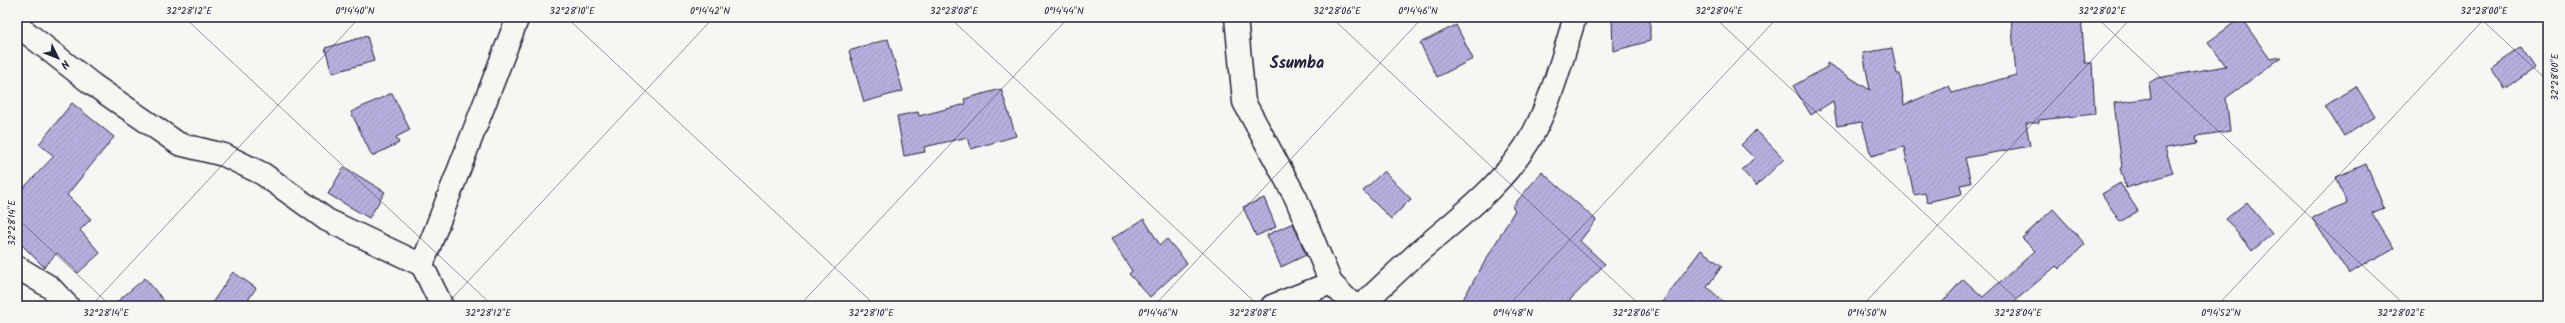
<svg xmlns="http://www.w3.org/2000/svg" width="2565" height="323" font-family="Kalam,sans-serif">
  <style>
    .building { fill: url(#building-hatch); stroke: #22223b }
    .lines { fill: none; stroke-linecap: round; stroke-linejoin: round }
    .minor-casing { stroke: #22223b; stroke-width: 25 }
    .minor { stroke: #f6f6f2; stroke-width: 22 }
    .ticks { fill: none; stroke: #22223b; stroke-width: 1; stroke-opacity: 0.45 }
    .labels { text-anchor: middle; stroke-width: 3.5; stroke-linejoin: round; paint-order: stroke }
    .quarter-label { font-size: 16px; font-weight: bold; fill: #22223b; stroke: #f6f6f2 }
    .neatline { fill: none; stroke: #22223b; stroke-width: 1.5 }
    .ticks-label { font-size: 10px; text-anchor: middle; fill: #22223b }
  </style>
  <defs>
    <pattern id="building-hatch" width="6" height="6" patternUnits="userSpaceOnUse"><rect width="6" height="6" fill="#b8afe0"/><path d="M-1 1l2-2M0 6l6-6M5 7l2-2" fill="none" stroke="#9e96c1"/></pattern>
  </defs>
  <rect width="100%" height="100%" fill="#f6f6f2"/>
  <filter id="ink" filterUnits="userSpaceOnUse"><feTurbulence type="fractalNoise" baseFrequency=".025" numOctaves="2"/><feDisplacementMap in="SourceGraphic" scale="8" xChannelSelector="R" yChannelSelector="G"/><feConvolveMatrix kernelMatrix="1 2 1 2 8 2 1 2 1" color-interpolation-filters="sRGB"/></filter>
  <g filter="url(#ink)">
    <g class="building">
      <path d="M1612,17h38v24l-37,10z"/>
      <path d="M2011,17h70l4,46h7l3,51 -56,6v3h-13l4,23 -65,12 6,25 -11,2 2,9 -35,8 -2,-9 -11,2 -10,-48 -33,9 -9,-34 -25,4 -4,-25 -22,14 -18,-29 34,-19v-4l43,27 -7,-37 29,-5 5,26h3l4,31 45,-19 3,7 64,-18z"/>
      <path d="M2241,18l29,41 12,-2 -56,41 4,33 -34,5 2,7 -33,5 8,25 -47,15 -6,-20 2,-1 -8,-64 37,-5 -2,-15 8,-5 69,-12 -18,-24z"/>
      <path d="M1456,25l17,34 -36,18 -17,-34z"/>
      <path d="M367,36l7,25 -42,12 -7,-25z"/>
      <path d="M888,39l15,52 -39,11 -15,-51z"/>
      <path d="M2521,47l14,21 -30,21 -14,-21z"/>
      <path d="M2356,86l19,31 -31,19 -19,-30z"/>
      <path d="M1001,89l15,47 -45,13 -3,-12 -44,10 1,5 -21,4 -7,-40 21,-4 1,4 47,-12 -2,-5z"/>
      <path d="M392,93l18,37 -14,7 3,6 -27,13 -21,-44z"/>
      <path d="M72,103l42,34 -47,58 24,24 -11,11 20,23 -22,20 -21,-20 -13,14 -27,-27v-45l37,-39 -15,-12z"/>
      <path d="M1756,130l28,29 -28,27 -14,-16 12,-12 -13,-13z"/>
      <path d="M2366,164l18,44 -12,5 22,36 -20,11 -1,-1 -24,15 -37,-56 35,-14 -11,-27z"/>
      <path d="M344,167l41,25 -16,26 -41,-24z"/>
      <path d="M1384,171l27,28 -20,20 -28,-28z"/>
      <path d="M1542,172l54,48 -16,21 25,23 -41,42h-105l56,-96 -3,-3z"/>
      <path d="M2120,183l18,28 -18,11 -18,-28z"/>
      <path d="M1264,198l12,29 -20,9 -13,-29z"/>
      <path d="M2247,202l25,32 -20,17 -26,-32z"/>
      <path d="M2053,209l32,35 -26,25 -3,-3 -47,40h-70l24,-27 20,18 52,-46 -13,-13z"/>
      <path d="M1144,219l16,26 7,-6 20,24 -37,34 -21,-23 3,-3 -21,-32z"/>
      <path d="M1293,223l13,32 -25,12 -14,-32z"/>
      <path d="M1701,250l21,16 -15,21 21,19h-69z"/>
      <path d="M233,272l23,16 -12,18h-34z"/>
      <path d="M145,278l23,28h-56z"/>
    </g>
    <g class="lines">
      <defs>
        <g id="minor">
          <path d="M1236,17l8,85 52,96 35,85 19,19 14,4"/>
          <path d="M17,25l75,59 87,60 45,11 39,19 64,46 95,45"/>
          <path d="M17,267l33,20 18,19"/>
          <path d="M1362,305c20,-19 40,-38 60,-56 41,-35 84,-67 111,-115 19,-36 30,-78 42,-117"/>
          <path d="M442,306l-20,-41 96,-248"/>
          <path d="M1272,306l59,-23"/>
        </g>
      </defs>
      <use href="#minor" class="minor-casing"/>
      <use href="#minor" class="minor"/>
    </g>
  </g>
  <path class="ticks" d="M184,17l309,289M566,17l310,289M949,17l310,289M1331,17l310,289M1714,17l310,289M2096,17l310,289M2479,17l69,64M17,218l94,88M91,306l269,-289M445,306l269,-289M799,306l270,-289M1154,306l269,-289M1508,306l270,-289M1862,306l270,-289M2217,306l269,-289"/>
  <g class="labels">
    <g class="quarter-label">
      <text x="1297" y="68">Ssumba</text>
    </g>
  </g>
  <rect width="2565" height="323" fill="none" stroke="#f6f6f2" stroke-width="44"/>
  <g transform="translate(58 58) rotate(133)" stroke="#f6f6f2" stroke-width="3" paint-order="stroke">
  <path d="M0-3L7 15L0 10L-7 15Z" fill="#22223b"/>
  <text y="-6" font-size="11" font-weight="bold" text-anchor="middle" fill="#22223b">N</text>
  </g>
  <rect x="22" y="22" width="2521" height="279" class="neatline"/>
  <g class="ticks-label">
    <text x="189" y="14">32°28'12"E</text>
    <text x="355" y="14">0°14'40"N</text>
    <text x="572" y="14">32°28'10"E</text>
    <text x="710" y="14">0°14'42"N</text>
    <text x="954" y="14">32°28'08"E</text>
    <text x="1064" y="14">0°14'44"N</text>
    <text x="1337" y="14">32°28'06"E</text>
    <text x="1418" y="14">0°14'46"N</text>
    <text x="1719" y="14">32°28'04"E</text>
    <text x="2102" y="14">32°28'02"E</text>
    <text x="2484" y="14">32°28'00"E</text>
    <text transform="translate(2554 77) rotate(-90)" y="4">32°28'00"E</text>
    <text transform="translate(11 223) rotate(-90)" y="4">32°28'14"E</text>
    <text x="106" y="316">32°28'14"E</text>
    <text x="488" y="316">32°28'12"E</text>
    <text x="871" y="316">32°28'10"E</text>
    <text x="1158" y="316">0°14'46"N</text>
    <text x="1253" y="316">32°28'08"E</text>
    <text x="1513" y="316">0°14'48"N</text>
    <text x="1636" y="316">32°28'06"E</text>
    <text x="1867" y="316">0°14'50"N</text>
    <text x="2018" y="316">32°28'04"E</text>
    <text x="2221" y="316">0°14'52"N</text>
    <text x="2401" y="316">32°28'02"E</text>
  </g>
</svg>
